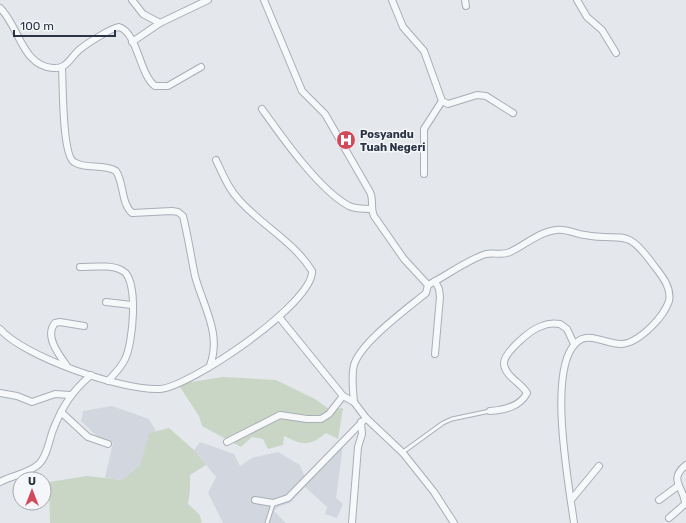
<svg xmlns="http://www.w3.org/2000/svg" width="686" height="523" font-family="Rubik,sans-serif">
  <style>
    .built { fill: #d2d6de }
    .green { fill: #c9d6c5 }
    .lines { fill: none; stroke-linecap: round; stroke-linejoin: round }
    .lane-casing { stroke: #a9aeb7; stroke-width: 5 }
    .street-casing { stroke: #a9aeb7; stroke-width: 8 }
    .lane { stroke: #f7f8fa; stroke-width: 3 }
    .street { stroke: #f7f8fa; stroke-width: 6 }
    .labels { text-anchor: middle; stroke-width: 3; stroke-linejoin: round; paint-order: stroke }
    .poi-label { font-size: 11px; font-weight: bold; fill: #2b3445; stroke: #f4f6f9; text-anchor: start }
  </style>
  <rect width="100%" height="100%" fill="#e4e7ec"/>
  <g class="built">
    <path d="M112,406l37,13 7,12 -7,2 -9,32 -18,15 -17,-2 8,-35 -15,-6 -17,-16 2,-10z"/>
    <path d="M200,442l34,12 6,12 12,-8 26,-6 22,13 5,12 38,-32 -7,53 7,6 -6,14 -12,-4 2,-7 -22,-20 -15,16 -12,4 -4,4 12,12h-63l-15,-30 8,-16 -22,-27z"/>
  </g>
  <g class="green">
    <path d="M223,377l53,3 39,19 14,10 14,-1 -5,31 -12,-6c-17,14 -23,12 -42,3l-1,9 -15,4 -5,-10 -11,-2 -11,10 -39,-21 -3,-10 -21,-32z"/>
    <path d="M169,428l25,22 12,15 -16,10v16l-2,13 11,10 3,8 -2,1h-150l-1,-41 38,-6 35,4 18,-15 9,-32z"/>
  </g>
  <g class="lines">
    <defs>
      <g id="lane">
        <path d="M403,452l40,-29 9,-4 38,-8"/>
        <path d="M267,523l6,-19"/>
      </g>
      <g id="street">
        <path d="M132,0l11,14 17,9"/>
        <path d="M264,0l38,91 23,23 45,78c4,8 0,15 4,24l30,43 24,26 -2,8c-19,16 -65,49 -72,72 -3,12 -1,25 0,37"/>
        <path d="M392,0l11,27 21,24 18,50 6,3 29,-9 9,1 27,17"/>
        <path d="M465,0l1,6"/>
        <path d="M577,0l10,17 15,13 14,23"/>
        <path d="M0,8c19,18 22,58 53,60 14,1 17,-10 26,-18 7,-6 32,-22 40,-23 19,6 20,47 36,59h13l33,-19"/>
        <path d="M132,42l28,-19 48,-23"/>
        <path d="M62,68c1,15 0,87 12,94 12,8 29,1 42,9 8,12 5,32 16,42l40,-2 6,1 5,4c5,20 8,41 12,60 8,30 27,58 15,89"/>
        <path d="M262,109c20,28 57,81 87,97 7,3 14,3 21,3"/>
        <path d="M424,174v-45l18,-28"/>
        <path d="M80,267c13,0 31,-3 43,4 16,9 10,73 2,88 -4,9 -11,15 -17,22"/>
        <path d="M428,285c18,-9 39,-25 58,-31 8,-2 16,2 24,-2 15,-7 29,-20 46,-22 10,-2 19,4 29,5 38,7 40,-9 67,28 8,11 20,23 17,38 -3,9 -10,18 -17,25 -8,8 -18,17 -30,18 -15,1 -34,-14 -46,-1 -29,27 -7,142 -2,180"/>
        <path d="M106,302l26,3"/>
        <path d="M279,317l64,79 11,6 12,16 37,35 31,39 20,31"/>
        <path d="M0,329c24,28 123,62 160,60 30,-2 154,-86 152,-118 -17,-28 -49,-45 -71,-69 -12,-12 -18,-27 -25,-42"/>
        <path d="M435,354l5,-57 -1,-8 -4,-8"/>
        <path d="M67,366c-8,-11 -23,-30 -12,-43l5,-1 24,4"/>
        <path d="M0,393l17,3 15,6 23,-8 15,1"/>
        <path d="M490,411c14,-1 30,-4 37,-18 -6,-10 -22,-17 -23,-29 -1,-11 27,-35 38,-38 6,-3 12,-3 18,-2l7,5 7,15"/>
        <path d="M61,412l27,25 20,7"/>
        <path d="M227,442l53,-27 27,4h14l8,-5 14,-18"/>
        <path d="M0,482c13,-7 28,-8 39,-18 8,-8 10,-23 14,-34 9,-23 19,-39 38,-55"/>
        <path d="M255,500l18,3 15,-5 78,-80"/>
        <path d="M571,500l28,-34"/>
        <path d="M659,500l19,-14"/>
        <path d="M669,518l16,-14c0,-16 -18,-24 1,-39"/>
        <path d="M352,523l6,-76 4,-13 -1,-12"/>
      </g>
    </defs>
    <use href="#lane" class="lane-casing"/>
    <use href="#street" class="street-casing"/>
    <use href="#lane" class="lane"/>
    <use href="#street" class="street"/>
  </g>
  <defs>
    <symbol id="hospital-disc" viewBox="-11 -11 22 22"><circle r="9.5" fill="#d1495b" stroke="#f4f6f9"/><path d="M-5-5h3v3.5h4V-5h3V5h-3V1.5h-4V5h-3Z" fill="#fff"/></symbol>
  </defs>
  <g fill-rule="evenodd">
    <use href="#hospital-disc" x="335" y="129" width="22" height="22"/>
  </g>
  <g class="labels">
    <g class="poi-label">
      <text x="360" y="138">Posyandu<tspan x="360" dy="13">Tuah Negeri</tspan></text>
    </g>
  </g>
  <g transform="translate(32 491)"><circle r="19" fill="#f4f6f9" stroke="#a4a8b1"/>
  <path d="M0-3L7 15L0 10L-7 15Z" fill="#d1495b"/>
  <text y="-6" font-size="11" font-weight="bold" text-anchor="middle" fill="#2b3445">U</text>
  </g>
  <path d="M14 30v6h101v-6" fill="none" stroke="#2b3445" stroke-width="2"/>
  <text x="20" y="30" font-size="12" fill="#2b3445" stroke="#f4f6f9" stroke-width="3" paint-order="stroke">100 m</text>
</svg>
